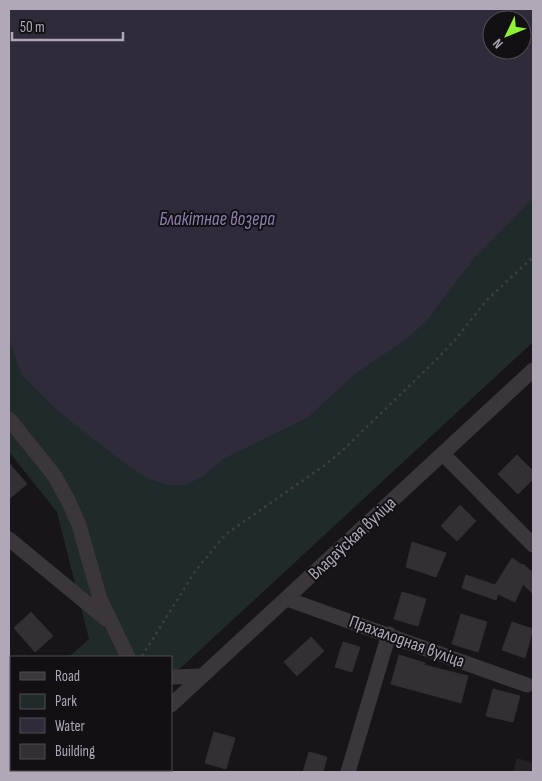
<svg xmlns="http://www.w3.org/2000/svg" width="542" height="781" font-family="'Sofia Sans Condensed',sans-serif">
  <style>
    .built { fill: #242124 }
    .green { fill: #212a2a; fill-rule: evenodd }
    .water { fill: #302b3b; fill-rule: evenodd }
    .building { fill: #333033; stroke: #322f33 }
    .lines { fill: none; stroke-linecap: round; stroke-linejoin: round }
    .path { stroke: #403c43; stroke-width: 2.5; stroke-dasharray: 2.5 4; stroke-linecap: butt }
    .minor { stroke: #3a363c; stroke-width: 15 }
    .labels { text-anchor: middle; stroke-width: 4; stroke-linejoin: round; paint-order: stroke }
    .street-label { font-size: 18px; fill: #b0a7b7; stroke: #121012 }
    .water-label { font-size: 19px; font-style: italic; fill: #8f7eb2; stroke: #121012 }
  </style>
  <rect width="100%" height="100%" fill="#171517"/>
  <path class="built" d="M517,758l16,5v9h-20z"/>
  <g class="green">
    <path d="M9,9h524v333l-362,335v-20h-102l20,-18 -32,-127 -48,-60zM492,20h30v30h-30z"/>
    <path d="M11,707v63h61l-2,2h-61v-63z"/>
  </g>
  <path class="water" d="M9,9h524v189l-57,58 -50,65 -21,19 -50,34 -48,44 -84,41 -21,18 -17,8h-17l-19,-6 -19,-12 -71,-55 -37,-37 -13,-36zM492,20h30v30h-30z"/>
  <g class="building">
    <path d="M517,455l16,16v8l-15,15 -20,-20z"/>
    <path d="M9,463l18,21 -18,15z"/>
    <path d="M460,505l16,16 -19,20 -16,-15z"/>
    <path d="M412,542l34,11 -10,24 -30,-10z"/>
    <path d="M512,558l10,7 1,-1 10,9v21l-10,-10 -8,18 -17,-8 -2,6 -34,-12 4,-13 29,10z"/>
    <path d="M402,592l24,7 -8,27 -24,-7z"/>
    <path d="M31,612l22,24 -18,16 -21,-24z"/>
    <path d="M461,614l26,8 -9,30 -26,-8z"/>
    <path d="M512,622l21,7 -8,29 -23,-8z"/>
    <path d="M311,637l13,14 -27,25 -13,-14z"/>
    <path d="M343,642l17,5 -8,25 -17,-5z"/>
    <path d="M399,655l26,8 -1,2 44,11 -7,27 -70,-19z"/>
    <path d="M493,689l27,7 -7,26 -27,-6z"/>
    <path d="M214,732l21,6 -9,31 -21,-6z"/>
    <path d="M309,752l18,5 -4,15h-20z"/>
  </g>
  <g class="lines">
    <path class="path" d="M142,656l54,-86 30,-36 99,-69 18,-15 92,-89 20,-21 32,-40 46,-43"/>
    <g class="minor">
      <path d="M9,419l45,56 14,25 11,25 21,74 28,58"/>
      <path d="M443,454l90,91"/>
      <path d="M9,539l97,80"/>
      <path d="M287,599l240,86"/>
      <path d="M171,677l31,-1"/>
      <path d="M171,705l362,-335"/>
      <path d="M9,724l2,-3"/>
      <path d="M117,770v2"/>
      <path d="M97,772l3,-2"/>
      <path d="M348,772l41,-138"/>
    </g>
  </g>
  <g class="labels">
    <g class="street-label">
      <text transform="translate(352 538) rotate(-43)" y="6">Владаўская вуліца</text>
      <text transform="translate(407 641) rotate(20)" y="6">Прахалодная вуліца</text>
    </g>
    <g class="water-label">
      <text x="217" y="225">Блакітнае возера</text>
    </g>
  </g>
  <rect width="542" height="781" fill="none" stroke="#b0a7b7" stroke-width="20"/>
  <rect x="10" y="656" width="162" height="115" fill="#121012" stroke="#514c54"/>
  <rect x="20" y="672" width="25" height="8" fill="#3a363c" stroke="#514c54"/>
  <text x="55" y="681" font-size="15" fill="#b0a7b7">Road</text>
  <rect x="20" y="694" width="25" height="15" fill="#212a2a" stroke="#514c54"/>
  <text x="55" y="706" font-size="15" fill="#b0a7b7">Park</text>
  <rect x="20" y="718" width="25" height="15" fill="#302b3b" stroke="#514c54"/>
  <text x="55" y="731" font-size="15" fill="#b0a7b7">Water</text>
  <rect x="20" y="744" width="25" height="15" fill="#333033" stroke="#514c54"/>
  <text x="55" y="756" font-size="15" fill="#b0a7b7">Building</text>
  <g transform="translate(507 35) rotate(227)"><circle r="24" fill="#121012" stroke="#514c54"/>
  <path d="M0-4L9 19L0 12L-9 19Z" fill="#8ef133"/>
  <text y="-8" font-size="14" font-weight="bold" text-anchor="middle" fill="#b0a7b7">N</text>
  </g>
  <path d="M12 32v8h111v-8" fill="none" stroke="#b0a7b7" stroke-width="2.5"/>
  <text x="20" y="32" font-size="15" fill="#b0a7b7" stroke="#121012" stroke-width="4" paint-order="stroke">50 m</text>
</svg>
